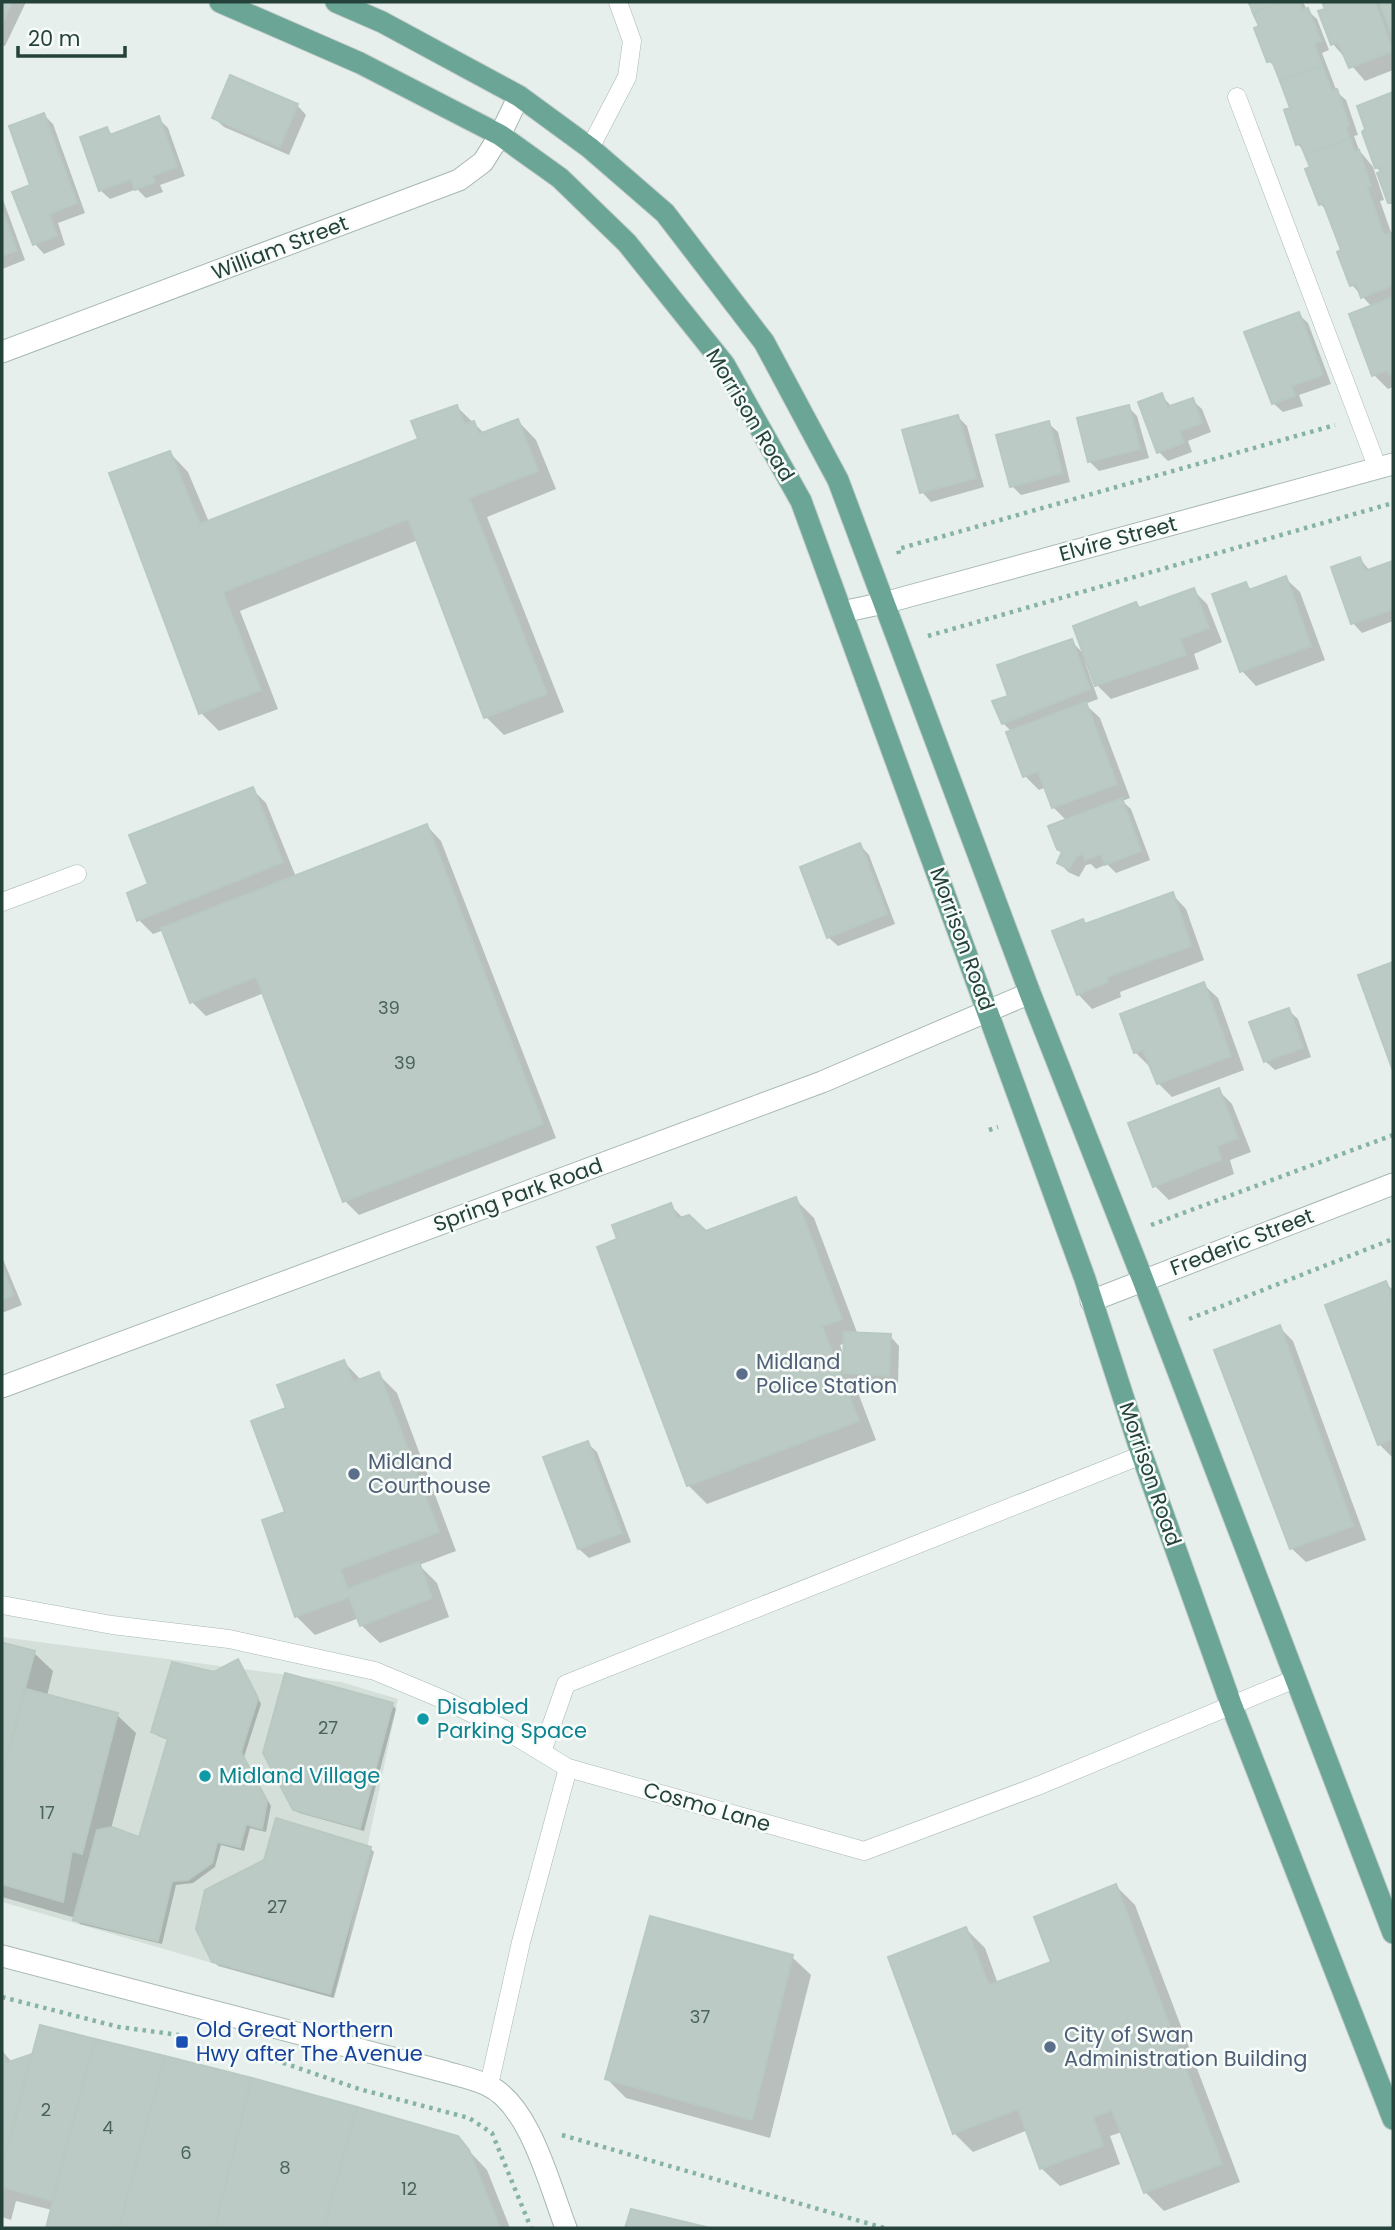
<svg xmlns="http://www.w3.org/2000/svg" width="1395" height="2230" font-family="Poppins,sans-serif">
  <style>
    .built { fill: #d4dfda }
    .shadow { fill: #0003; fill-rule: evenodd }
    .building { fill: #bbcac4; stroke: #b8c9c2; stroke-width: 2 }
    .lines { fill: none; stroke-linecap: round; stroke-linejoin: round }
    .service-casing { stroke: #a8b8b2; stroke-width: 19 }
    .minor-casing { stroke: #a8b8b2; stroke-width: 23 }
    .primary-casing { stroke: #c2cac8; stroke-width: 23 }
    .path { stroke: #86b3a5; stroke-width: 4.5; stroke-dasharray: 3.5 5; stroke-linecap: butt }
    .service { stroke: #fff; stroke-width: 18 }
    .minor { stroke: #fff; stroke-width: 21 }
    .primary { stroke: #6aa596; stroke-width: 21 }
    .service-dot { fill: #5c6f8a; stroke: #f7fbf9; stroke-width: 2.5 }
    .culture-dot { fill: #0f9aa8; stroke: #f7fbf9; stroke-width: 2.5 }
    .transit-dot { fill: #1a4fb4; stroke: #f7fbf9; stroke-width: 2.5 }
    .labels { text-anchor: middle; stroke-width: 5; stroke-linejoin: round; paint-order: stroke }
    .number-label { font-size: 18px; fill: #4a645c }
    .street-label { font-size: 21px; fill: #24423a; stroke: #f7fbf9 }
    .service-label { font-size: 21px; fill: #4e5e75; stroke: #f7fbf9; text-anchor: start }
    .culture-label { font-size: 21px; fill: #0d838f; stroke: #f7fbf9; text-anchor: start }
    .transit-label { font-size: 21px; fill: #164399; stroke: #f7fbf9; text-anchor: start }
  </style>
  <rect width="100%" height="100%" fill="#e6efeb"/>
  <path class="built" d="M2,1637l339,45 57,17 -50,241 -15,58 -331,-96z"/>
  <g class="shadow">
    <path d="M2,2h24l-21,44 -3,-1z"/>
    <path d="M1246,2h57l4,8 10,9 12,31 -7,3 15,39 9,8 12,35 -4,1 5,14 14,17 11,33 -4,1 13,37v149l-5,2 -14,-14 -2,-68 -20,-22 -8,-34 -15,-39 -9,-8 -8,-36 -6,-16 -9,-8 -5,-35 -15,-40 -8,-8 -8,-33 -7,-18z"/>
    <path d="M1324,2h69v68l-28,11 -32,-37z"/>
    <path d="M1393,94v112l-3,-4 -8,-29 -6,-6 -17,-60z"/>
    <path d="M297,105l9,10 -17,40 -65,-28 -10,-9z"/>
    <path d="M44,115l9,9 32,89 -27,10 7,22 -21,9 -9,-10 -2,-58z"/>
    <path d="M158,118l10,10 17,48 -25,9 3,7 -17,6 -9,-9 -27,10 -10,-9 7,-61 6,6z"/>
    <path d="M2,197l23,63 -23,9z"/>
    <path d="M1298,314l10,9 23,61 -32,11 4,11 -20,6 -10,-9z"/>
    <path d="M1161,395l11,12 20,-7 10,9 9,23 -23,9 4,11 -24,9 -9,-9z"/>
    <path d="M457,407l28,27 33,-13 18,19 20,49 -69,28 77,195 -60,23 -18,-18 -68,-177 -178,71 38,98 -59,22 -18,-18 -31,-260 18,19 21,50 212,-82z"/>
    <path d="M1128,407l9,9 12,42 -50,13 -9,-9 -11,-43z"/>
    <path d="M958,417l9,9 17,61 -53,15 -9,-10z"/>
    <path d="M1048,423l10,9 12,50 -49,13 -9,-9z"/>
    <path d="M1360,559l10,12 23,-8v58l-31,12 -9,-10z"/>
    <path d="M1285,578l15,14 25,68 -69,26 -14,-15 4,-87 6,6z"/>
    <path d="M1193,590l14,14 15,38 -28,12 5,15 -88,30 -14,-14 -8,-22 -3,2 12,34 -13,5 15,14 30,80 -8,3 9,8 19,51 -34,13 -9,-9 -11,5 -5,-5 -5,1 -7,12 -11,-5 -9,-10 5,-9 3,-32 -14,-14 -7,-20 -7,3 -14,-14 -13,-44 -9,-9 7,-26 61,-56 15,15 50,-51 5,4z"/>
    <path d="M252,789l14,14 30,74 131,-51 14,15 115,297 -197,77 -14,-14 -81,-208 -58,23 -14,-14 -28,-72 -11,4 -14,-14z"/>
    <path d="M860,845l9,10 26,69 -57,22 -10,-9z"/>
    <path d="M1172,894l14,15 18,51 -84,32 1,5 -29,12 -14,-15 -24,-62 29,-11 4,4z"/>
    <path d="M1393,964v102l-33,-90z"/>
    <path d="M1203,984l15,14 26,72 -72,27 -14,-14 -7,-17 -1,1 -15,-15z"/>
    <path d="M1288,1010l10,9 13,38 -36,13 -10,-9z"/>
    <path d="M1218,1090l14,14 19,48 -21,8 4,14 -65,26 -14,-14z"/>
    <path d="M795,1199l19,19 44,117 32,1 9,10 -1,38 -44,-2 22,58 -169,64 -19,-19 -18,-280 14,14 21,14zM846,1343l-1,16 -5,-14z"/>
    <path d="M2,1257l20,48 -20,8z"/>
    <path d="M1385,1283l8,7v168l-14,-14z"/>
    <path d="M1279,1327l14,14 73,199 -60,22 -15,-14z"/>
    <path d="M344,1362l18,19 16,-7 19,19 59,158 -37,14 18,18 12,34 -69,26 -19,-18 -2,-7 -44,17 -19,-19 -9,-103 1,-104z"/>
    <path d="M587,1443l10,9 34,90 -42,16 -10,-9z"/>
    <path d="M2,1651l32,2 19,18 -6,25 70,19 19,18 -25,96 30,10 28,-99 -11,-4 -5,-4 61,-58 23,-13 4,4 20,39 -17,53 27,49 -5,26 -16,-4 -6,23 -23,-6 -6,22 -22,16 -17,2 -14,59 -82,-20 -4,-6 -74,-21z"/>
    <path d="M392,1705l4,4 -32,122 -65,-18 -5,-4z"/>
    <path d="M370,1848l4,4 -40,146 -116,-32 -4,-5 51,-100z"/>
    <path d="M1116,1886l19,19 105,277 -76,29 -19,-19 -23,-60 -12,4 10,28 -60,22 -19,-18 -13,-38 -55,22 -19,-19 12,-204 19,19 13,36 55,-21z"/>
    <path d="M792,1957l19,18 -41,163 -144,-40 -19,-19z"/>
    <path d="M41,2027l210,53 206,58 30,32 23,58h-462l4,-18 -36,-9 -5,19 -9,-3v-166l10,11 19,-6 2,1z"/>
  </g>
  <g class="building">
    <path d="M2,2h10l-10,23z"/>
    <path d="M1249,2h34l-30,11z"/>
    <path d="M1283,2h16l3,8 6,-2 13,33 -7,2 8,22 -42,16 -8,-20 -5,1 -13,-34 5,-2 -6,-13z"/>
    <path d="M1322,2h53l18,49 -44,17 -11,-26 -7,3 -13,-34 7,-2z"/>
    <path d="M1379,2h14v35z"/>
    <path d="M1322,65l10,26 5,-2 12,36 -3,2 4,11 -45,17 -5,-12 -4,2 -12,-35 6,-2 -10,-27z"/>
    <path d="M230,75l68,29 -18,43 -68,-29z"/>
    <path d="M1393,92v111h-5l-11,-30 5,-2 -2,-4 -5,1 -13,-36 3,-3 -8,-23z"/>
    <path d="M44,113l33,90 -28,11 8,22 -24,9 -21,-53 18,-7 -21,-59z"/>
    <path d="M159,116l18,51 -25,9 3,6 -20,8 -4,-11 -32,12 -19,-54 27,-10 3,8z"/>
    <path d="M1350,138l5,14 4,-2 12,36 -4,1 17,48 7,-2 2,6v46l-32,13 -5,-14 -6,2 -13,-34 4,-2 -18,-47 -4,2 -14,-36 5,-2 -5,-12z"/>
    <path d="M2,210l15,41 -15,5z"/>
    <path d="M1393,297v77l-4,1 -2,-5 -15,6 -23,-62z"/>
    <path d="M1299,312l24,63 -32,11 4,10 -23,8 -28,-72z"/>
    <path d="M1162,393l5,14 26,-9 9,25 -23,8 5,12 -27,10 -19,-51z"/>
    <path d="M457,405l7,19 10,-3 5,13 39,-15 20,52 -69,27 78,196 -63,24 -76,-199 -185,73 38,98 -62,24 -90,-241 61,-22 30,73 218,-85 -7,-18z"/>
    <path d="M1129,405l11,44 -52,13 -11,-44z"/>
    <path d="M958,415l18,63 -56,15 -18,-63z"/>
    <path d="M1049,421l13,52 -52,14 -14,-52z"/>
    <path d="M1360,557l5,14 28,-10v48l-42,15 -20,-57z"/>
    <path d="M1286,576l25,70 -71,26 -28,-78 34,-12 3,8z"/>
    <path d="M1194,588l15,40 -29,11 6,16 -91,31 -22,-60 63,-24 3,6z"/>
    <path d="M1072,639l18,50 -88,35 -10,-23 16,-5 -11,-31z"/>
    <path d="M1086,702l31,82 -65,24 -14,-37 -15,6 -17,-45z"/>
    <path d="M253,787l30,75 -146,59 -10,-28 21,-9 -19,-49z"/>
    <path d="M1122,798l19,53 -36,14 -4,-11 -16,6 -2,-6 -6,2 -8,13 -12,-6 5,-11 -5,-3 -9,-23z"/>
    <path d="M427,824l116,300 -200,78 -87,-225 -66,26 -29,-75z"/>
    <path d="M860,843l27,71 -60,24 -27,-71z"/>
    <path d="M1173,892l18,54 -84,31 1,5 -31,13 -25,-64 31,-12 2,5z"/>
    <path d="M1393,962v109l-35,-96z"/>
    <path d="M1204,982l27,74 -74,28 -14,-34 -9,3 -14,-39z"/>
    <path d="M1289,1008l14,40 -39,14 -15,-40z"/>
    <path d="M1219,1088l19,50 -21,8 4,14 -68,27 -25,-64z"/>
    <path d="M796,1197l46,122 -20,7 37,95 -172,65 -90,-239 20,-8 -5,-14 59,-22 6,16 12,-4 17,16z"/>
    <path d="M2,1267l11,28 -11,5z"/>
    <path d="M1386,1281l7,18v140l-15,6 -53,-140z"/>
    <path d="M1280,1325l73,201 -63,23 -76,-199z"/>
    <path d="M844,1332l47,2 -2,42 -46,-3z"/>
    <path d="M344,1360l9,22 26,-10 60,160 -99,37 8,20 71,-27 13,36 -72,28 -11,-29 -54,20 -33,-97 23,-8 -34,-91 35,-13 -9,-23z"/>
    <path d="M588,1441l34,92 -44,16 -35,-92z"/>
    <path d="M4,1643l31,8 -33,124v-126z"/>
    <path d="M238,1659l20,39 -17,54 26,49 -5,28 -16,-5 -6,23 -23,-5 -5,21 -24,17 -16,1 -14,60 -85,-21 24,-90 15,-3 27,10 29,-99 -17,-6 21,-70 42,10z"/>
    <path d="M285,1673l108,30 -33,125 -67,-18 -30,-57z"/>
    <path d="M26,1689l92,24 -36,141 -10,-3 -9,51 -61,-18v-109z"/>
    <path d="M276,1818l95,29 -41,147 -118,-32 -16,-33 9,-39 59,-30z"/>
    <path d="M1116,1884l106,280 -78,29 -32,-83 -19,7 10,29 -63,23 -22,-60 -65,25 -65,-177 78,-30 23,58 62,-23 -17,-45z"/>
    <path d="M650,1916l143,39 -41,165 -147,-41z"/>
    <path d="M40,2025l55,14 -43,162 -50,-14v-20z"/>
    <path d="M95,2039l70,17 -46,172h-73z"/>
    <path d="M2,2050l4,13 26,-9 -30,113z"/>
    <path d="M165,2056l87,22 -37,150h-96z"/>
    <path d="M252,2078l105,29 -33,121h-109z"/>
    <path d="M357,2107l101,29 11,14 31,78h-176z"/>
    <path d="M631,2209l79,19h-85z"/>
  </g>
  <g class="lines">
    <defs>
      <g id="service">
        <path d="M1237,97l141,372"/>
        <path d="M590,148l37,-71 5,-36 -14,-39"/>
        <path d="M2,902l75,-28"/>
        <path d="M2,1605l110,20 117,14 146,32 67,28 60,29 66,40 296,83 176,-66 255,-106"/>
        <path d="M542,1752l24,-68 576,-229"/>
        <path d="M489,2085l32,-143 47,-174"/>
      </g>
      <g id="minor">
        <path d="M2,352l457,-172 24,-18 17,-27 19,-39"/>
        <path d="M842,612l42,-9 509,-139"/>
        <path d="M1091,1301l302,-117"/>
        <path d="M2,1387l820,-305 208,-89"/>
        <path d="M2,1956l444,116c13,4 28,7 41,13 43,19 63,102 79,143"/>
      </g>
      <g id="primary">
        <path d="M220,2l140,61 140,72 60,43 67,65 97,121 77,137 284,778 57,176 89,249 162,415"/>
        <path d="M336,2l46,20 137,74 71,52 75,65 99,129 74,138 192,513 113,287 250,653"/>
      </g>
    </defs>
    <use href="#service" class="service-casing"/>
    <use href="#minor" class="minor-casing"/>
    <use href="#primary" class="primary-casing"/>
    <g class="path">
      <path d="M899,554l-1,-5 437,-124"/>
      <path d="M928,636l465,-133"/>
      <path d="M989,1130l9,-3"/>
      <path d="M1151,1225l242,-90"/>
      <path d="M1189,1319l204,-80"/>
      <path d="M2,1997l117,30 60,8"/>
      <path d="M275,2060l84,29 110,29 23,15 39,95"/>
      <path d="M562,2135l322,93"/>
    </g>
    <use href="#service" class="service"/>
    <use href="#minor" class="minor"/>
    <use href="#primary" class="primary"/>
  </g>
  <g class="service-dot">
    <circle cx="742" cy="1374" r="7"/>
    <circle cx="354" cy="1474" r="7"/>
    <circle cx="1050" cy="2047" r="7"/>
  </g>
  <g class="culture-dot">
    <circle cx="423" cy="1719" r="7"/>
    <circle cx="205" cy="1776" r="7"/>
  </g>
  <rect class="transit-dot" x="175" y="2035" width="14" height="14" rx="3.5"/>
  <g class="labels">
    <g class="number-label">
      <text x="389" y="1014">39</text>
      <text x="405" y="1069">39</text>
      <text x="328" y="1734">27</text>
      <text x="47" y="1819">17</text>
      <text x="277" y="1913">27</text>
      <text x="700" y="2023">37</text>
      <text x="46" y="2116">2</text>
      <text x="108" y="2134">4</text>
      <text x="186" y="2159">6</text>
      <text x="285" y="2174">8</text>
      <text x="409" y="2195">12</text>
    </g>
    <g class="street-label">
      <text transform="translate(280 248) rotate(-21)" y="7">William Street</text>
      <text transform="translate(750 415) rotate(59)" y="7">Morrison Road</text>
      <text transform="translate(1118 539) rotate(-15)" y="7">Elvire Street</text>
      <text transform="translate(962 939) rotate(70)" y="7">Morrison Road</text>
      <text transform="translate(518 1195) rotate(-20)" y="7">Spring Park Road</text>
      <text transform="translate(1242 1242) rotate(-21)" y="7">Frederic Street</text>
      <text transform="translate(1150 1474) rotate(71)" y="7">Morrison Road</text>
      <text transform="translate(707 1807) rotate(16)" y="7">Cosmo Lane</text>
    </g>
    <g class="service-label">
      <text x="756" y="1369">Midland<tspan x="756" dy="24">Police Station</tspan></text>
      <text x="368" y="1469">Midland<tspan x="368" dy="24">Courthouse</tspan></text>
      <text x="1064" y="2042">City of Swan<tspan x="1064" dy="24">Administration Building</tspan></text>
    </g>
    <g class="culture-label">
      <text x="437" y="1714">Disabled<tspan x="437" dy="24">Parking Space</tspan></text>
      <text x="219" y="1783">Midland Village</text>
    </g>
    <g class="transit-label">
      <text x="196" y="2037">Old Great Northern<tspan x="196" dy="24">Hwy after The Avenue</tspan></text>
    </g>
  </g>
  <rect width="1395" height="2230" fill="none" stroke="#24423a" stroke-width="7"/>
  <path d="M18 46v10h107v-10" fill="none" stroke="#24423a" stroke-width="3.5"/>
  <text x="28" y="46" font-size="21" fill="#24423a" stroke="#f7fbf9" stroke-width="5" paint-order="stroke">20 m</text>
</svg>
